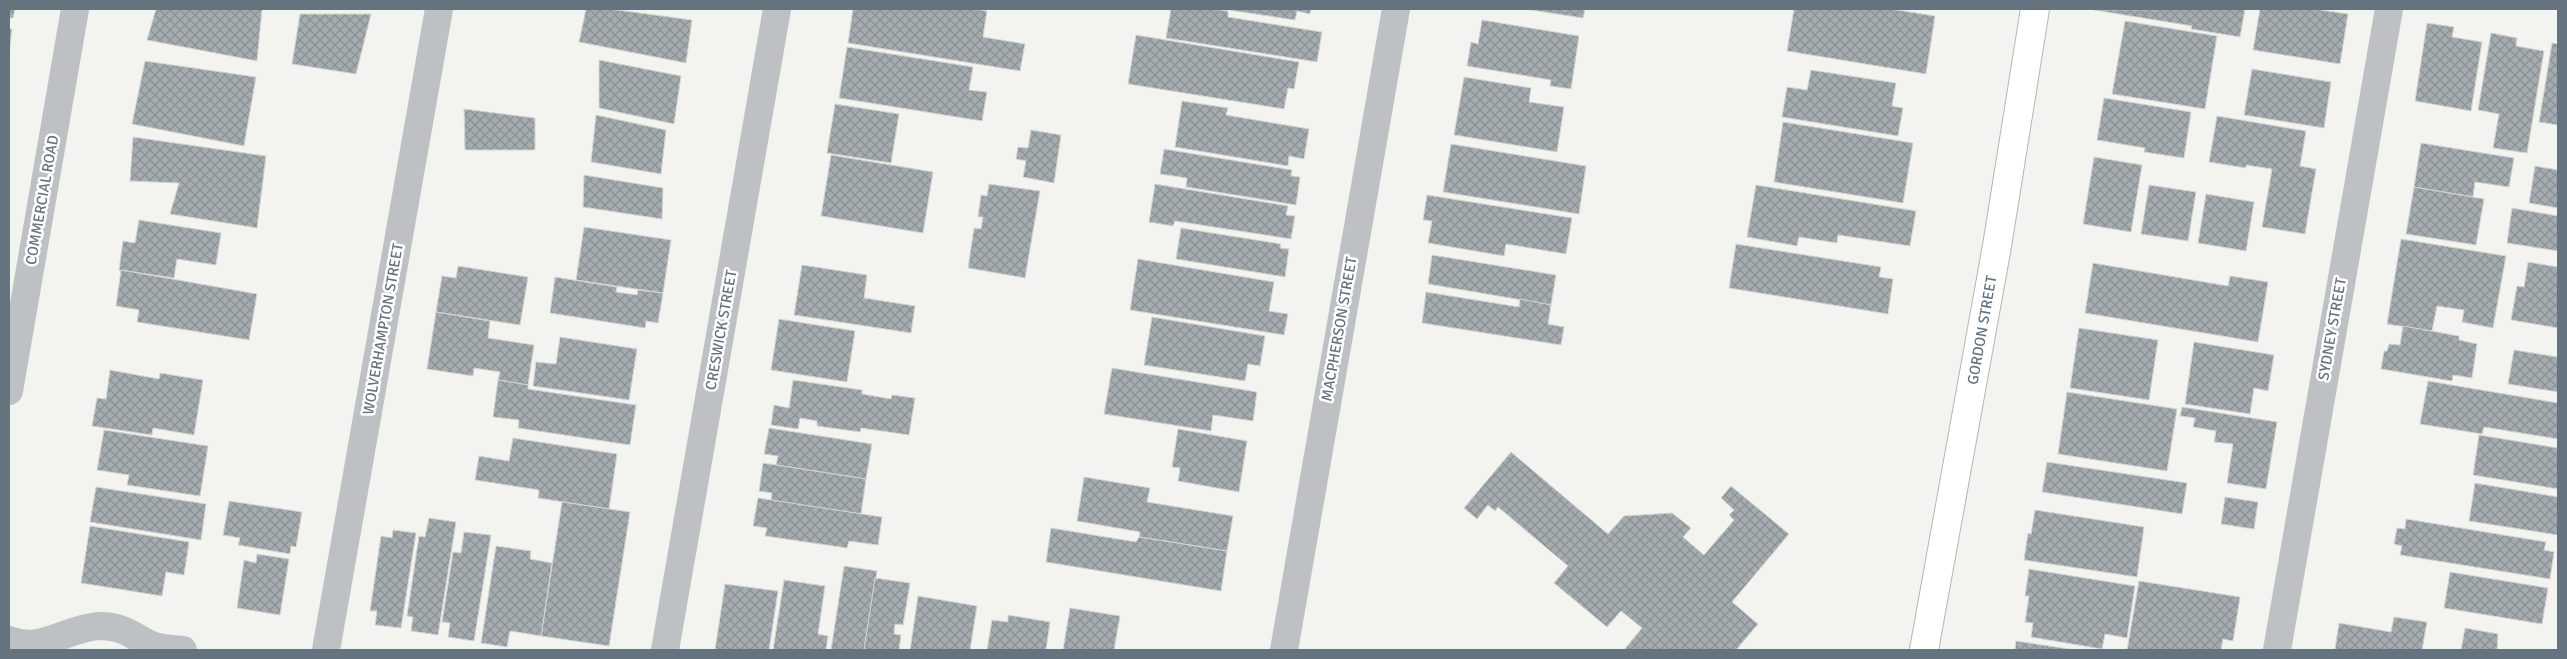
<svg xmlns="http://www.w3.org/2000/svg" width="2567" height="659" font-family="Signika,sans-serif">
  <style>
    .building { fill: url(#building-cross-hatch); stroke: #d5d5d3 }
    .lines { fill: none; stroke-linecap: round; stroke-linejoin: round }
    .primary-casing { stroke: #b3b6b9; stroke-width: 30 }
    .street { stroke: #bdc1c4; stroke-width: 28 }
    .primary { stroke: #fff; stroke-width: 28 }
    .labels { text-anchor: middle; stroke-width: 5; stroke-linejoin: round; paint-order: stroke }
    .street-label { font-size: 15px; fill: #65737e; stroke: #fff }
  </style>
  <defs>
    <pattern id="building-cross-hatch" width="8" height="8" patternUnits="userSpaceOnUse" patternTransform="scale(1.25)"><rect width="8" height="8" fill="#a5acb0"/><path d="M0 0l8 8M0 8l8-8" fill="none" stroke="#8a9094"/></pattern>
  </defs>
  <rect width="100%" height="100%" fill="#f3f3f0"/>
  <g class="building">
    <path d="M9,9h6l-2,9h-4z"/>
    <path d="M156,9h106l-5,52 -110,-21z"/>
    <path d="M586,9h24l82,11 -6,43 -107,-21z"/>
    <path d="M853,9h121l13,2 -4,26 42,7 -5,27 -172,-28z"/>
    <path d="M1171,9h42l15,2v6l94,15 -5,30 -151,-24z"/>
    <path d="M1222,9h89l-1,5 -13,-3 -2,9z"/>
    <path d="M1525,9h60l-2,9z"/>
    <path d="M1794,9h97l44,7 -9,58 -139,-23z"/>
    <path d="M2245,9l-5,28 -49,-8 1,-3 -98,-16z"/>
    <path d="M2260,9h54l34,5 -8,50 -87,-14z"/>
    <path d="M300,14h71l-15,60 -64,-10z"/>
    <path d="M1482,20l97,16 -8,53 -21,-3 1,-6 -84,-14 4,-24 7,2z"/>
    <path d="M2125,21l92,15 -12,73 -93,-15z"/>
    <path d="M2427,23l27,4 -2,10 30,5 -11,69 -56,-10z"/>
    <path d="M9,29h3l-3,26z"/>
    <path d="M2491,33l26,5 -1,8 28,5 -17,102 -34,-5 6,-34 -21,-4z"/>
    <path d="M1136,35l163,27 -5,27 -6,-1 -4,21 -156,-25z"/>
    <path d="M2552,43l6,1v81l-19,-3z"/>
    <path d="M847,47l126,20 -4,23 18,2 -5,29 -143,-23z"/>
    <path d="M599,60l82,16 -7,48 -75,-16z"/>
    <path d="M145,61l111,16 -12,69 -112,-22z"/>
    <path d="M2252,69l79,13 -7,46 -80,-13z"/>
    <path d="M1811,70l85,13 -4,23 11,2 -5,28 -116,-19 5,-30 20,3z"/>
    <path d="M1464,77l67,11 -2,14 35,5 -7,45 -103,-17z"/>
    <path d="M2104,98l87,14 -7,46 -40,-6 1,-4 -48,-8z"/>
    <path d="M1182,101l46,7 -2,7 83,14 -5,30 -15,-3 -1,10 -113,-19z"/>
    <path d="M835,104l64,10 -8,49 -64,-10z"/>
    <path d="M464,109l71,9v32h-70z"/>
    <path d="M596,115l70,15 -5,44 -70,-12z"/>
    <path d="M2217,116l89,15 -6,35 16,3 -11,65 -43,-7 10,-58 -26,-4v3l-37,-6z"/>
    <path d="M1783,122l130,21 -10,60 -129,-21z"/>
    <path d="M1031,130l30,5 -7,48 -31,-6 3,-16 -10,-2 2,-12 10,1z"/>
    <path d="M133,137l133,19 -9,72 -87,-14 9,-31 -49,-2z"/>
    <path d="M2421,143l93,15 -5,29 -34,-5 -2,15 -59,-10z"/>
    <path d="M1451,144l135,22 -7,48 -136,-22z"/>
    <path d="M1164,149l128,21 -1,6 9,1 -4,28 -110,-18 1,-9 -27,-4z"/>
    <path d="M831,155l102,17 -10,61 -102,-17z"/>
    <path d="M2094,157l48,8 -11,67 -48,-8z"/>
    <path d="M2535,166l23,4v38l-29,-5z"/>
    <path d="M584,175l79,13 -1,31 -79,-12z"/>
    <path d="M989,184l51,7 -15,87 -57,-10 6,-40 7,1 2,-12h-5l3,-22 6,1z"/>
    <path d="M1155,184l133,22 -2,9 9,1 -4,23 -116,-18 -2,5 -24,-4z"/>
    <path d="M1756,185l160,26 -6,35 -72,-11 -1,8 -38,-6 -2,9 -50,-9z"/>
    <path d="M2149,185l47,7 -8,49 -47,-7z"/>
    <path d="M2414,187l70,12 -8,46 -70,-11z"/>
    <path d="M2206,194l48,8 -8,49 -48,-8z"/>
    <path d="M1427,195l145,23 -6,36 -60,-10 -2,12 -76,-13 4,-22 -9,-1z"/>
    <path d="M2512,208l46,8v35l-51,-8z"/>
    <path d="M139,220l82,13 -5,32 -39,-6 -3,19 -55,-8 4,-29 12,2z"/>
    <path d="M584,227l87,13 -8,53 -87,-13z"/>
    <path d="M1181,228l100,16 -1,4 9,1 -4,28 -109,-18z"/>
    <path d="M2401,239l105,17 -13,72 -31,-6 2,-12 -27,-4 -5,25 -45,-7z"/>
    <path d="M1736,244l145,23 -2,10 14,2 -5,35 -159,-26z"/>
    <path d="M1432,255l124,20 -5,30 -123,-21z"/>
    <path d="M1138,259l136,23 -5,29 19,3 -4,21 -154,-25z"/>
    <path d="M2528,262l30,5v61l-47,-8 6,-34 7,1z"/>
    <path d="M2093,263l135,23 2,-10 38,6 -10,60 -173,-29z"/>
    <path d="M802,265l65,10 -3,23 51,8 -4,27 -117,-18z"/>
    <path d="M458,266l70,11 -8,48 -84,-13 6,-36 14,2z"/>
    <path d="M121,270l136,24 -8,46 -112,-18 2,-12 -23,-4z"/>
    <path d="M555,277l62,10 -1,5 21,3 1,-5 25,3 -5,30 -12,-2 -1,7 -95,-15z"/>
    <path d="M1426,292l93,15 1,-8 31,6 -3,19 16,3 -3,18 -139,-22z"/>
    <path d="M436,312l54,9 -2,17 46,7 -6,40 -30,-5 2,-8 -26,-4 -1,8 -46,-7z"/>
    <path d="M1152,317l113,19 -5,30 -12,-2 -3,17 -101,-16z"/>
    <path d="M779,319l76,12 -8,51 -76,-12z"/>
    <path d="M2403,326l56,10v4l18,4 -5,34 -19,-3 -1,6 -71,-12 3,-18h3l2,-7 11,1z"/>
    <path d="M2079,328l79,12 -9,60 -79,-12z"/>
    <path d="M560,337l77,12 -8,51 -96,-14 3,-24 20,2z"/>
    <path d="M2194,342l80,13 -6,36 -14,-3 -4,26 -65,-10z"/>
    <path d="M2514,350l44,7v35l-50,-8z"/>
    <path d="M1112,368l145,24 -4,29 -40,-6 -2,16 -107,-17z"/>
    <path d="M110,370l49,9 1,-6 43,7 -9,55 -41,-7 -1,7 -60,-9 5,-28 9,1z"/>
    <path d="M498,380l30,5v4l108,16 -6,40 -112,-17 1,-8 -26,-3z"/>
    <path d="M793,380l69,10v4l29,5 1,-4 23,3 -6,37 -48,-7 -1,4 -43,-6v-5l-17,-3 -2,11 -27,-4 3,-20 15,3z"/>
    <path d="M2428,381l130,22v36l-74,-12 -2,7 -62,-10z"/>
    <path d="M2067,392l110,17 -10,62 -109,-17z"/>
    <path d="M2182,407l95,15 -11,67 -39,-6 6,-39 -19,-2 2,-11 -23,-4 2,-9 -15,-2z"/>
    <path d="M769,428l103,16 -6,35 -90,-14 2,-9 -14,-2z"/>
    <path d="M1178,429l69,12 -8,51 -61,-11 2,-13 -8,-1z"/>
    <path d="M104,430l104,16 -8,50 -73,-11 2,-10 -32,-5z"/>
    <path d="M2479,435l79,13v41l-85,-14z"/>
    <path d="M513,438l104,16 -8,55 -71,-11 1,-8 -64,-10 4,-24 30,5z"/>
    <path d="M1511,452l97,82 16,-18 48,-3 19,15 -8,9 21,18 30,-35 -5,-5 5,-5 -13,-12 10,-12 58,48 -57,68 26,22 -22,26h-112l18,-22 -21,-17 -14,16 -53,-44 14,-17 -70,-59 -3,4 -7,-6 -11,14 -13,-11z"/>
    <path d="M2047,462l140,21 -5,31 -140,-22z"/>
    <path d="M763,463l103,16 -5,35 -90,-13 1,-8 -13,-2z"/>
    <path d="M1084,477l66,11 -3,14 86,14 -6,35 -88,-14 1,-5 -63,-11z"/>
    <path d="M2475,483l83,14v38l-89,-14z"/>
    <path d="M96,487l110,17 -5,36 -111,-18z"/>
    <path d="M2225,497l33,5 -4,27 -33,-5z"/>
    <path d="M758,498l124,19 -4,28 -29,-4 -2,7 -82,-12 2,-8 -14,-2z"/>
    <path d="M229,501l73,11 -6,35 -5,-1 -1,8 -52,-9 2,-7 -17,-3z"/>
    <path d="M562,502l68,10 -21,134 -68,-10z"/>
    <path d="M2035,510l109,17 -7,50 -113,-17 4,-27 3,1z"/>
    <path d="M429,518l27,4 -18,113 -27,-4 2,-14 -6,-1 12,-80 6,1z"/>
    <path d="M2406,519l140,23 -2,8 10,2 -4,27 -150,-24 2,-9 -8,-2 3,-16 8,1z"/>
    <path d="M90,526l99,16 -5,33 -18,-3 -4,24 -81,-13z"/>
    <path d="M1051,528l85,14 3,-5 88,14 -6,40 -175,-29z"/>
    <path d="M393,530l23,3 -15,95 -26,-3 2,-14h-7l11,-75 11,2z"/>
    <path d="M464,532l27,3 -17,106 -26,-4 2,-14 -8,-1 11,-70 8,1z"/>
    <path d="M496,546l35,5 -1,8 22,4 -11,73 -31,-5 -3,16 -26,-4z"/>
    <path d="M257,554l32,5 -9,56 -43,-7 7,-48 12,3z"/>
    <path d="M844,566l33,5 -13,79h-33z"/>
    <path d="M2029,569l106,17 -8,52 -22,-4 -3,15 -71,-12 2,-14 -8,-1 4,-26h-4z"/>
    <path d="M2450,572l98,16 -6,36 -98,-16z"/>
    <path d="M875,578l35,5 -7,42 -8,-1 -1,10 7,1 -2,15h-35z"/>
    <path d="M784,580l41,6 -7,48 10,2 -2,14h-53z"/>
    <path d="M2139,581l101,16 -7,44 -10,-2 -2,11h-94z"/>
    <path d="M725,584l53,7 -9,59h-54z"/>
    <path d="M918,596l59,10 -7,44h-60z"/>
    <path d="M1070,608l50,8 -6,34h-51z"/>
    <path d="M1008,615l42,7 -4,28h-59l5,-30 16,2z"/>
    <path d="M2394,617l33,5 -5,28h-87l4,-27 52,9z"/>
    <path d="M2465,628l33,6 -1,16h-36z"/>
    <path d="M2016,641l60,9h-61z"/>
  </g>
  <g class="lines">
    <defs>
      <path id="primary" d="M1924,650l73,-404 38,-237"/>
    </defs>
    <use href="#primary" class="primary-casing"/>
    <g class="street">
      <path d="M9,391l66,-382"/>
      <path d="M9,640c33,13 57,-12 90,-14 23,0 31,8 50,18 10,5 24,5 34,6"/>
      <path d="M326,650l113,-641"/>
      <path d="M665,650l112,-641"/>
      <path d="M1284,650l112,-641"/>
      <path d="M2277,650l112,-641"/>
    </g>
    <use href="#primary" class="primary"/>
  </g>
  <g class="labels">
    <g class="street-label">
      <text transform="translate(42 200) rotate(-80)" y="5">COMMERCIAL ROAD</text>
      <text transform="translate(383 329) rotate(-80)" y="5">WOLVERHAMPTON STREET</text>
      <text transform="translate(1339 329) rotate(-80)" y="5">MACPHERSON STREET</text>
      <text transform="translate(2332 329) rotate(-80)" y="5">SYDNEY STREET</text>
      <text transform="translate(721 330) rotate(-80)" y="5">CRESWICK STREET</text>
      <text transform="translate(1982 330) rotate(-80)" y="5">GORDON STREET</text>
    </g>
  </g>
  <rect width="2567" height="659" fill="none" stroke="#65737e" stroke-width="20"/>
</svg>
